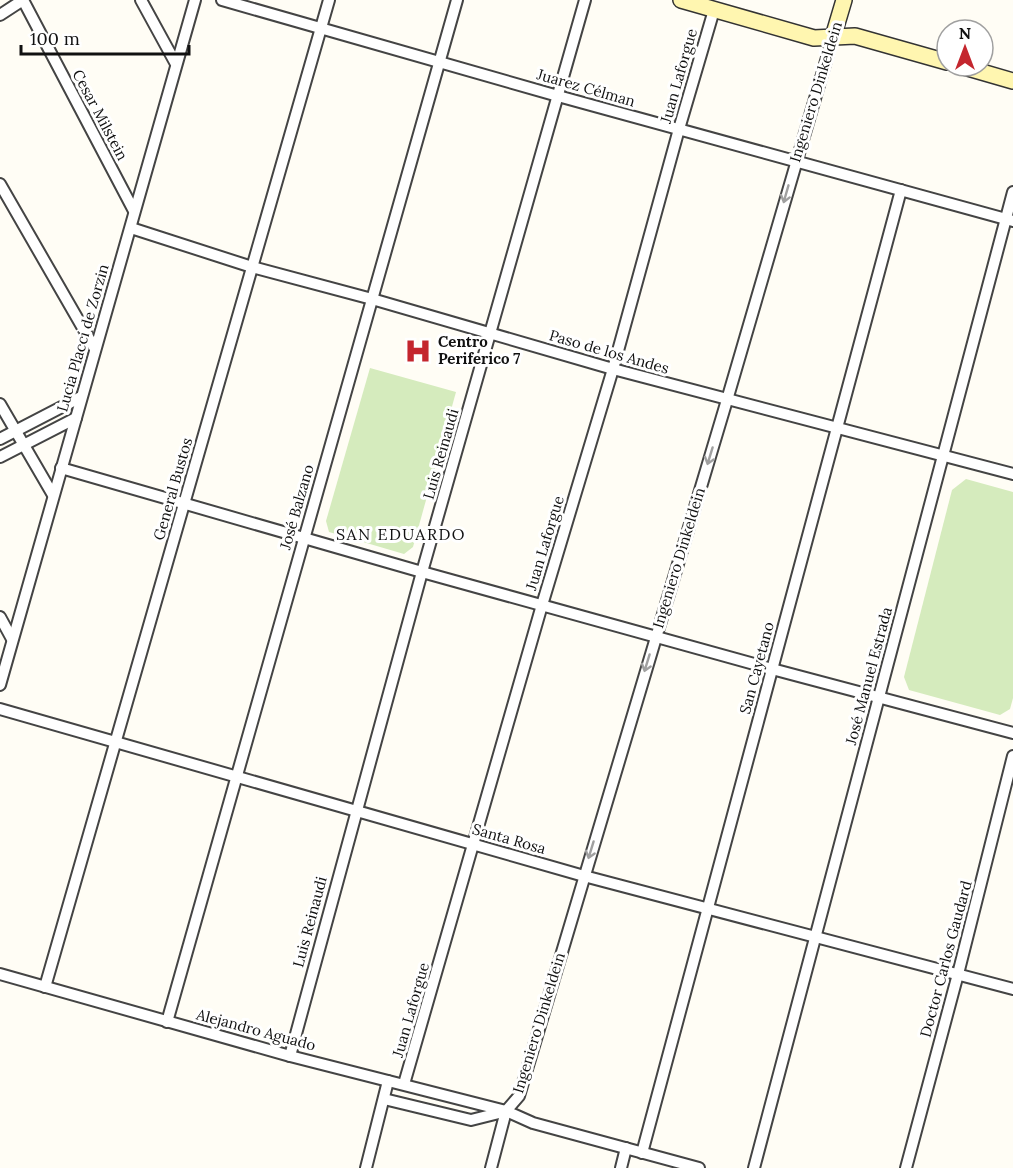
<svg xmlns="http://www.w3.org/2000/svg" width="1013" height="1168" font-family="Lora,serif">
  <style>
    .green { fill: #d5ebbd }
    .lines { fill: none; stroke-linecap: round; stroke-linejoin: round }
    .minor-casing { stroke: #444; stroke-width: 14 }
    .secondary-casing { stroke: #333; stroke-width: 18 }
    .minor { stroke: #fff; stroke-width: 10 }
    .secondary { stroke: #fff6b0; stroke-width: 15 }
    .oneway { stroke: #a0a0a0 }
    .labels { text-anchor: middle; stroke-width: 6; stroke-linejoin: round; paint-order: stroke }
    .street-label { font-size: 15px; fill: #111; stroke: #fff }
    .poi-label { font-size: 15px; font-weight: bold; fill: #111; stroke: #fff; text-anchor: start }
    .neighbourhood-label { font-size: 16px; letter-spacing: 1.5px; fill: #111; stroke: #fff }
  </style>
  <rect width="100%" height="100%" fill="#fffdf5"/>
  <g class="green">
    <path d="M370,368l86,24 -43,155 -9,7 -75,-22 -3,-11z"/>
    <path d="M966,479l47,13v206l-3,11 -10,6 -91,-25 -5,-13 48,-187z"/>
  </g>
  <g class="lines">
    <defs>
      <g id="minor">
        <path d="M23,0l111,211"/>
        <path d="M141,0l35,64"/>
        <path d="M222,0l336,96 455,125"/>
        <path d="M0,15l23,-15"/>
        <path d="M0,184l95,165"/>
        <path d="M131,228l121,39 120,32 241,70 400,105"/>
        <path d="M0,404l53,91"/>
        <path d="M0,439l81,-42"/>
        <path d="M0,457l76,-39"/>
        <path d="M61,468l361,104 350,97 241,64"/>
        <path d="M0,617l12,22"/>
        <path d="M0,685l195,-685"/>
        <path d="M0,709l584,167 429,113"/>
        <path d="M0,974l290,82 216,55 27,12 166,45"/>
        <path d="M45,987l284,-987"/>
        <path d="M167,1022l290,-1022"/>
        <path d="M290,1056l132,-484 163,-572"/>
        <path d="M404,1084l138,-479 71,-236 66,-240 35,-119"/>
        <path d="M384,1099l87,21 32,-8"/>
        <path d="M642,1153l259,-963"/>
        <path d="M366,1168l22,-87"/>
        <path d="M491,1168l15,-57 13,-15 208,-696 106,-363"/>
        <path d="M621,1168l5,-20"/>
        <path d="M754,1168l259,-976"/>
        <path d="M906,1168l52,-194 55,-218"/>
      </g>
      <g id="secondary">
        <path d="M681,0l133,38 41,-2 92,26"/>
        <path d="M833,37l11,-37"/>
        <path d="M961,66l52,15"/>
      </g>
    </defs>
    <use href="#minor" class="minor-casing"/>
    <use href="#secondary" class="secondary-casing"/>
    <use href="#minor" class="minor"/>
    <use href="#secondary" class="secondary"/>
  </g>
  <defs><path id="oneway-shaft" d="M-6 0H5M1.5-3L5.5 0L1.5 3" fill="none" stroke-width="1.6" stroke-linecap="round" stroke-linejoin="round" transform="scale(1.5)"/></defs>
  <g class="oneway">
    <use href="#oneway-shaft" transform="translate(786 194) rotate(106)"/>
    <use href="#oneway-shaft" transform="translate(710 456) rotate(107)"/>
    <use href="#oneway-shaft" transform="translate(647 663) rotate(107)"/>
    <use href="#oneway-shaft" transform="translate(591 850) rotate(107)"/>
  </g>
  <defs>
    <symbol id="hospital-bare" viewBox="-9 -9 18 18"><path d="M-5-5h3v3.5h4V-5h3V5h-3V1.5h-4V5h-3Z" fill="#c4262e" stroke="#fff" stroke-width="2.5" paint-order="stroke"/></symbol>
  </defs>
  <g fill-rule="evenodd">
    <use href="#hospital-bare" x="399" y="332" width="38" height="38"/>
  </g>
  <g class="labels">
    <g class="street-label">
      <text transform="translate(679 76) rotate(-74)" y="5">Juan Laforgue</text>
      <text transform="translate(586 88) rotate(16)" y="5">Juarez Célman</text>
      <text transform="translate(816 92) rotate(-73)" y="5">Ingeniero Dinkeldein</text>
      <text transform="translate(100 115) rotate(62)" y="5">Cesar Milstein</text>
      <text transform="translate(83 338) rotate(-74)" y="5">Lucia Placci de Zorzin</text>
      <text transform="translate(609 352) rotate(16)" y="5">Paso de los Andes</text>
      <text transform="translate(441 454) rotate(-74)" y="5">Luis Reinaudi</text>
      <text transform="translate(173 489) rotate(-74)" y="5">General Bustos</text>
      <text transform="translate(297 507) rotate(-74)" y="5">José Balzano</text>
      <text transform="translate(545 543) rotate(-73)" y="5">Juan Laforgue</text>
      <text transform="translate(679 558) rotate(-73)" y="5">Ingeniero Dinkeldein</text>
      <text transform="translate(757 668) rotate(-75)" y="5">San Cayetano</text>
      <text transform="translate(869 676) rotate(-75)" y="5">José Manuel Estrada</text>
      <text transform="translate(509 839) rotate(16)" y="5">Santa Rosa</text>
      <text transform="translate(310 922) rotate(-75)" y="5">Luis Reinaudi</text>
      <text transform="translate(946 959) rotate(-75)" y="5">Doctor Carlos Gaudard</text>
      <text transform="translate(411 1010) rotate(-74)" y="5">Juan Laforgue</text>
      <text transform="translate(539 1023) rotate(-73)" y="5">Ingeniero Dinkeldein</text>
      <text transform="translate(256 1030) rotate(15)" y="5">Alejandro Aguado</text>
    </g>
    <g class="poi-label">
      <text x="438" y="347">Centro<tspan x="438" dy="17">Periferico 7</tspan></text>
    </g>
    <g class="neighbourhood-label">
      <text x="401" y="540">SAN EDUARDO</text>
    </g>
  </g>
  <g transform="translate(965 48)"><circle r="28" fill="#ffffff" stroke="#a0a0a0" stroke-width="1.5"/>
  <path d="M0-4.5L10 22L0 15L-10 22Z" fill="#c4262e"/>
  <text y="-9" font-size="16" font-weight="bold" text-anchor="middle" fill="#111111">N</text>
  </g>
  <path d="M21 45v9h168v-9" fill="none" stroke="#111111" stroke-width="3"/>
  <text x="30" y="45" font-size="18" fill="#111111" stroke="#ffffff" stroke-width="4.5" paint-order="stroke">100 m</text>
</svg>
